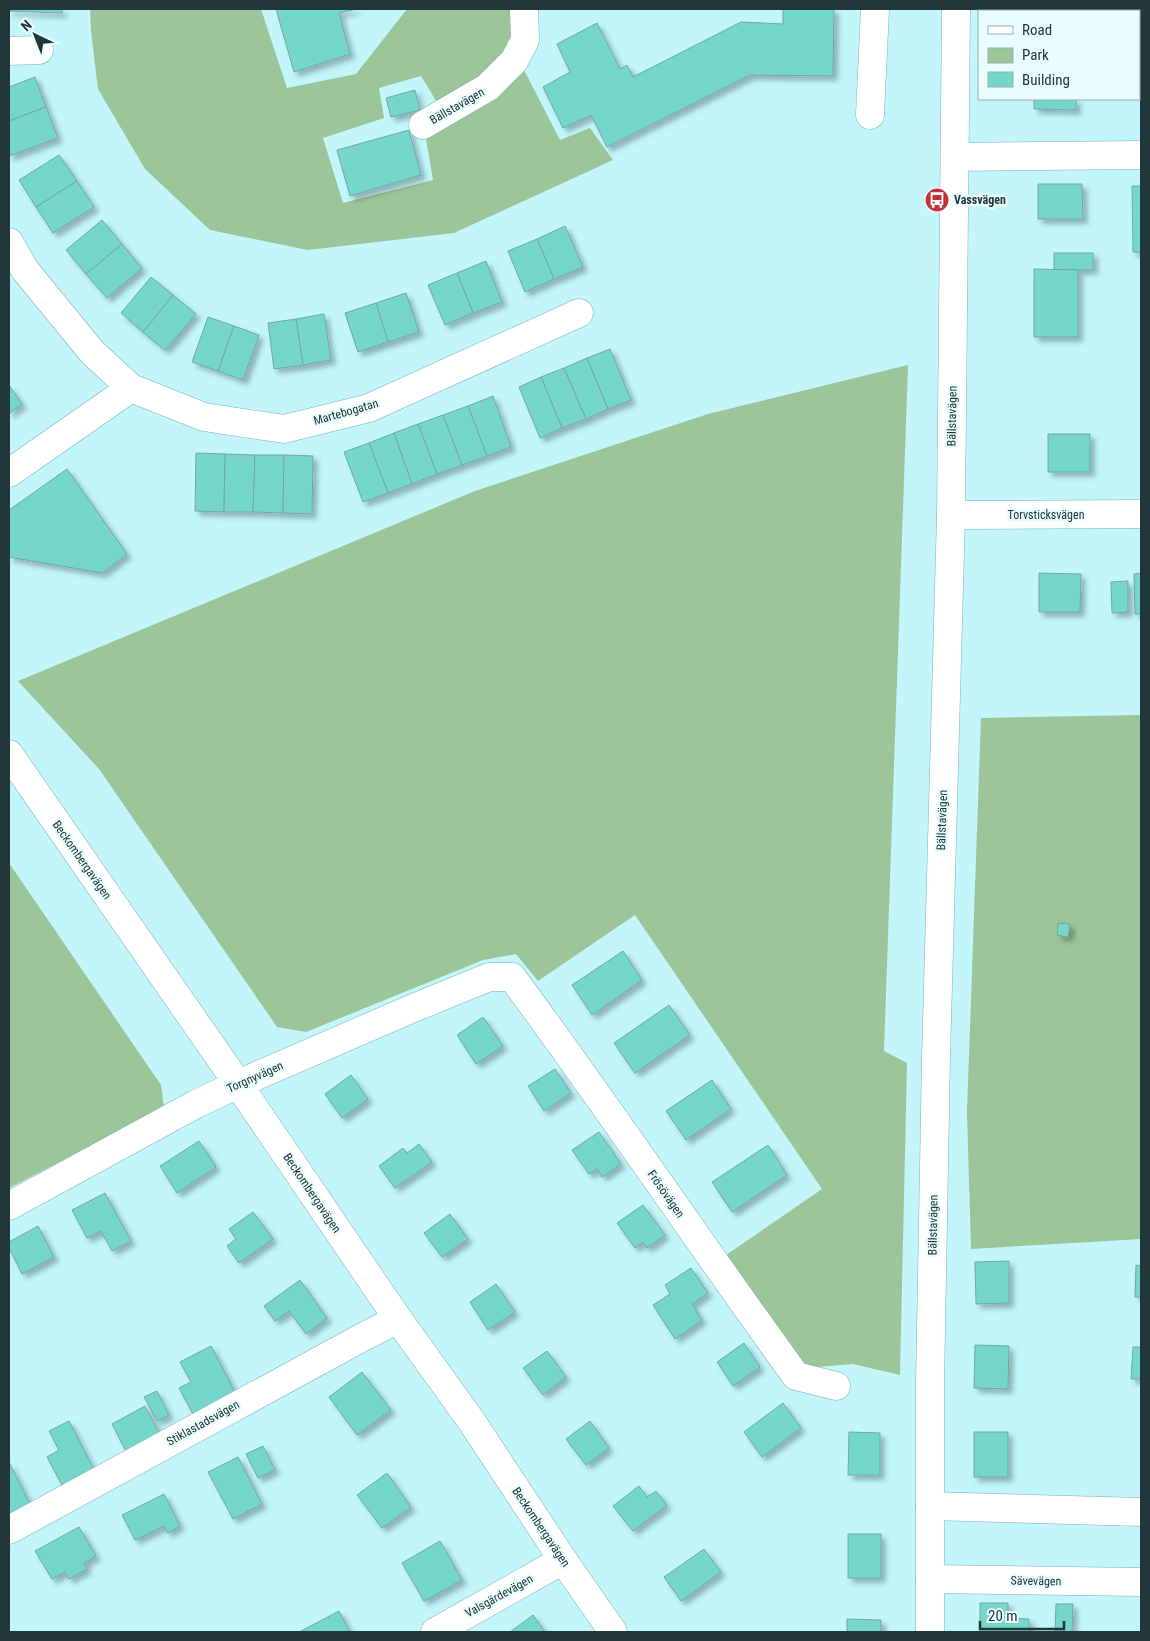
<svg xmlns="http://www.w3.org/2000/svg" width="1150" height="1641" font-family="'Roboto Condensed',sans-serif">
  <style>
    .green { fill: #9cc599 }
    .building { fill: #75d7c9; stroke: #76a79f; filter: url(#shadow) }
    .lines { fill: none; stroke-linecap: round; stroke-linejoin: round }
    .minor-casing { stroke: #7fb1b6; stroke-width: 29 }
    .minor { stroke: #fff; stroke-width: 28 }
    .labels { text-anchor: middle; stroke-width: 5; stroke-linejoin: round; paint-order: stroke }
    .street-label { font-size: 12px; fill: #223739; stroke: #e9fdff }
    .poi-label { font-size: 12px; font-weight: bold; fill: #223739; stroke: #e9fdff; text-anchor: start }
  </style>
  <defs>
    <filter id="shadow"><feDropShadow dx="4.5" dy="4.5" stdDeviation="2.5" flood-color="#0004"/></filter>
  </defs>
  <rect width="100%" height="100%" fill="#c2f6fb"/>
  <g class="green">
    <path d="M90,9h171l26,79 69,-14 51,-65h104l5,25 -11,25 -67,45 -17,-28 -42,12 5,30 -61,20 20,65 90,-23 -7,-41 70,-40 28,-29 36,70 30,-12 23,32 -159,73 -146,17 -98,-20 -65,-61 -47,-80 -7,-58z"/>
    <path d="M908,365l-24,686 23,12 -7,312 -47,-11 -48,4 -79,-113 96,-66 -187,-274 -97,66 -22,-27 -33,6 -177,72 -29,-5 -178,-258 -81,-88 457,-190 233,-77z"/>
    <path d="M1141,715v524l-170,10 -4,-137 14,-394z"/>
    <path d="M9,863l152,222 3,23 -155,80z"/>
  </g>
  <g class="building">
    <path d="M9,9h53v4l-53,-2z"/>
    <path d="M276,9h81l-18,4 11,41 -56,18z"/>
    <path d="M783,9h51l-1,67 -83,-1 -143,72 -16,-32 -28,13 -20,-41 27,-15 -13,-28 40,-21 23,46 7,-4 6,12 108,-55 42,2z"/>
    <rect x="1139" y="45" width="2" height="37"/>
    <path d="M35,77l11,30 -37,14v-34z"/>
    <path d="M415,90l5,20 -29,7 -5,-19z"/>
    <path d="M1034,99h42v11l-42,-1z"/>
    <path d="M46,107l12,31 -49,18v-35z"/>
    <path d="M409,130l12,45 -71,21 -13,-46z"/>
    <path d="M59,155l18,26 -41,26 -17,-27z"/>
    <path d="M77,181l17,26 -41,26 -17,-26z"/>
    <path d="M1038,184h44l1,35h-45z"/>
    <path d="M1132,186h9v66h-8z"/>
    <path d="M102,220l20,24 -36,30 -20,-24z"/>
    <path d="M565,226l18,41 -29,12 -17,-40z"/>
    <path d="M537,239l17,40 -29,13 -17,-41z"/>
    <path d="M122,244l20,24 -35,30 -21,-24z"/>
    <rect x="1054" y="253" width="39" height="17"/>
    <path d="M486,261l16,41 -29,11 -16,-40z"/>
    <path d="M1034,269l44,1v67h-44z"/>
    <path d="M457,273l16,40 -28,12 -17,-40z"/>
    <path d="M151,277l22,18 -30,37 -22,-19z"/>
    <path d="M406,293l13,39 -31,10 -12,-39z"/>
    <path d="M173,295l23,19 -31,36 -22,-18z"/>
    <path d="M376,303l12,39 -30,10 -13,-39z"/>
    <path d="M324,314l7,46 -28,5 -7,-46z"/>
    <path d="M208,317l26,9 -16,45 -26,-9z"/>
    <path d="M296,319l7,46 -29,4 -6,-46z"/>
    <path d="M234,326l25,9 -16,45 -25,-9z"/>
    <path d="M610,349l21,51 -23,9 -21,-51z"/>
    <path d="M587,358l21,51 -22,10 -22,-51z"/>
    <path d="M564,368l22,51 -24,9 -21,-51z"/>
    <path d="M541,377l21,51 -22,10 -21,-51z"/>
    <path d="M9,385l13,19 -13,10z"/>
    <path d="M493,396l18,51 -24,9 -19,-50z"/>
    <path d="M468,406l19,50 -25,9 -19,-50z"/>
    <path d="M443,415l19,50 -25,9 -19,-50z"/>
    <path d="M418,424l19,50 -25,10 -18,-51z"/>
    <path d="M394,433l18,51 -24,9 -19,-50z"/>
    <rect x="1048" y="434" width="42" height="38"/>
    <path d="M369,443l19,50 -25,9 -19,-50z"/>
    <path d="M196,453l29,1 -1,58 -29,-1z"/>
    <path d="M225,454l30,1 -2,57h-29z"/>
    <path d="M255,455h29l-1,58 -30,-1z"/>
    <path d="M284,455l29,1 -1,58 -29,-1z"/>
    <path d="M67,469l60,85 -25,19 -93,-16v-47z"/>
    <path d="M1039,573l42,1 -1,38h-41z"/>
    <path d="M1141,573v41h-6l-1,-40z"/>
    <path d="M1128,581v31l-16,1 -1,-31z"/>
    <path d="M1058,923l12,1 -2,13 -11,-2z"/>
    <path d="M623,951l19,29 -50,35 -20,-30z"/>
    <path d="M669,1005l21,30 -55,38 -21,-30z"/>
    <path d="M483,1017l20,29 -27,18 -19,-29z"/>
    <path d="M555,1069l16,24 -27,18 -16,-25z"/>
    <path d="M351,1075l17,24 -26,19 -17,-24z"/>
    <path d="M712,1080l19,29 -45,31 -20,-29z"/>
    <path d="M599,1132l22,32 -19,13 -5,-8 -8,5 -17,-24z"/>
    <path d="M199,1141l17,26 -39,26 -17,-27z"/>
    <path d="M419,1144l13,18 -37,26 -16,-22 24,-18 4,5z"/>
    <path d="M768,1145l19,30 -55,37 -20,-30z"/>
    <path d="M105,1193l26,48 -19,10 -11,-20 -14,7 -15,-28z"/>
    <path d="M643,1205l22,30 -18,13 -4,-6 -8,6 -18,-25z"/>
    <path d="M253,1212l20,27 -34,24 -12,-17 9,-7 -7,-10z"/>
    <path d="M450,1214l18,25 -26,18 -18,-24z"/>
    <path d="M38,1226l16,31 -32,17 -13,-26v-6z"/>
    <path d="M1009,1261v42l-33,1 -1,-42z"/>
    <path d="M1136,1265l5,1v31h-6z"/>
    <path d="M691,1268l17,25 -16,11 10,16 -27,19 -22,-34 17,-11 -5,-9z"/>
    <path d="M300,1280l27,38 -21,16 -17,-23 -14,10 -11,-15z"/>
    <path d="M496,1284l19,28 -27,18 -18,-28z"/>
    <path d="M744,1343l16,24 -27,19 -16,-24z"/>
    <path d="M975,1345l34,1 -1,43 -34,-1z"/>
    <path d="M211,1346l25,48 -42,22 -15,-28 12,-6 -11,-20z"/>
    <path d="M1133,1347h8v32h-10z"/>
    <path d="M547,1351l19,26 -23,18 -20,-27z"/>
    <path d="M362,1372l29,38 -34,25 -28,-38z"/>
    <path d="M157,1391l12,24 -12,6 -13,-24z"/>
    <path d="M783,1403l18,25 -39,29 -18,-25z"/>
    <path d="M145,1406l15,29 -33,18 -15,-29z"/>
    <path d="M69,1421l25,49 -31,17 -16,-30 12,-7 -10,-19z"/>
    <path d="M590,1421l19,27 -23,17 -20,-26z"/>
    <path d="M849,1432l31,1v42h-32z"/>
    <rect x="974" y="1432" width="34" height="45"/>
    <path d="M263,1446l12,24 -17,8 -12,-24z"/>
    <path d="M238,1457l24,47 -29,15 -25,-47z"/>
    <path d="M9,1462l21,42 -21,11z"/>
    <path d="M387,1473l24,34 -29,21 -25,-33z"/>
    <path d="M639,1486l8,11 9,-6 11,14 -34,26 -20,-25z"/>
    <path d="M164,1494l16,32 -12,7 -4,-7 -29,14 -13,-25z"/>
    <path d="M79,1527l17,29 -12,7 3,6 -18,10 -4,-7 -13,7 -17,-28z"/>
    <rect x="848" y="1534" width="33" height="44"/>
    <path d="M440,1541l22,39 -38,21 -22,-38z"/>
    <path d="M704,1549l17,23 -40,29 -17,-24z"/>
    <path d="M980,1603h28v15l21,1v13h-49z"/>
    <path d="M1056,1604h17l-1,28h-17z"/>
    <path d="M339,1611l11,21h-48l-1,-1z"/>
    <path d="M533,1615l12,17h-35z"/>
    <path d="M847,1619l34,1v12h-34z"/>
  </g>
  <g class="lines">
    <defs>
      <g id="minor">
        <path d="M9,51l30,-1"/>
        <path d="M870,115l5,-106"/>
        <path d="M423,125l65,-38 26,-26 11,-21 -1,-31"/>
        <path d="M955,157l186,-2"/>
        <path d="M9,242l16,28 67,82 39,36 73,29 80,12 85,-21 210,-95"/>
        <path d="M9,473l122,-85"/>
        <path d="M951,515l190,-1"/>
        <path d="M9,754l229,330 160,235 74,103 91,138 50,72"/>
        <path d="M9,1206l187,-102 42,-20 173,-75 78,-32h23c97,131 188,267 284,399l40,10"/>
        <path d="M930,1506l211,6"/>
        <path d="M9,1530l352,-192 37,-19"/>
        <path d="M930,1579l211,3"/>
        <path d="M435,1632l128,-72"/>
        <path d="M930,1632v-248l6,-326 15,-543 5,-506"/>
      </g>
    </defs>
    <use href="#minor" class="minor-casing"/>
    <use href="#minor" class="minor"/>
  </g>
  <defs>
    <symbol id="bus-disc" viewBox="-11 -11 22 22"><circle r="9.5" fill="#c23238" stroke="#e9fdff"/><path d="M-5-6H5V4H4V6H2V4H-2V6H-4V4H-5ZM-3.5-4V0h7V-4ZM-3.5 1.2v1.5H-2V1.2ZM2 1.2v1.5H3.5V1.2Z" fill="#fff"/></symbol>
  </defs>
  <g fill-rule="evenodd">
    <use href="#bus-disc" x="923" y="186" width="28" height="28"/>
  </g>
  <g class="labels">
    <g class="street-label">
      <text transform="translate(457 106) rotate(-30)" y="4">Bällstavägen</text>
      <text transform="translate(346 412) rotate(-16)" y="4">Martebogatan</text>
      <text transform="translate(952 416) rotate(-89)" y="4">Bällstavägen</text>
      <text x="1046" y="519">Torvsticksvägen</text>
      <text transform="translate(942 820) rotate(-88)" y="4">Bällstavägen</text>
      <text transform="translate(82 860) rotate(55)" y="4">Beckombergavägen</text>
      <text transform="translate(255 1077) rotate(-24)" y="4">Torgnyvägen</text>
      <text transform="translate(312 1193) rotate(56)" y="4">Beckombergavägen</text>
      <text transform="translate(666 1194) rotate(55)" y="4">Frösövägen</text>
      <text transform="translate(933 1225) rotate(-89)" y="4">Bällstavägen</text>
      <text transform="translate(203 1423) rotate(-29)" y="4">Stiklastadsvägen</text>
      <text transform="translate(541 1527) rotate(56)" y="4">Beckombergavägen</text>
      <text transform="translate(1036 1581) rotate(1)" y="4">Sävevägen</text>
      <text transform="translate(499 1596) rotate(-29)" y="4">Valsgärdevägen</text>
    </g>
    <g class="poi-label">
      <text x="954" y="204">Vassvägen</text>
    </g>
  </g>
  <rect width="1150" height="1641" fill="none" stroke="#223739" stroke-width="20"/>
  <rect x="978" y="10" width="162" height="90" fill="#e9fdff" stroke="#99aeb0"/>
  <rect x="988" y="26" width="25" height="8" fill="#ffffff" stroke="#99aeb0"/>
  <text x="1022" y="35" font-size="15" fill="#223739">Road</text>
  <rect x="988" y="48" width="25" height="15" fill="#9cc599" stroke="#99aeb0"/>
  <text x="1022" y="60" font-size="15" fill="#223739">Park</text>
  <rect x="988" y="72" width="25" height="15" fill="#75d7c9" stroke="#99aeb0"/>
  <text x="1022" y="85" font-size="15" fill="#223739">Building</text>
  <g transform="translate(35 35) rotate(317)" stroke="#e9fdff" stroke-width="4" paint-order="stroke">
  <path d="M0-4L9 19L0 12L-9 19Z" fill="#223739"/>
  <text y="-8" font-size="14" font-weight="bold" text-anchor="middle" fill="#223739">N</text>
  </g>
  <path d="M980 1621v8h84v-8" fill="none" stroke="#223739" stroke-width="2.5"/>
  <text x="988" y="1621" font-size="15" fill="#223739" stroke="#e9fdff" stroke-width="4" paint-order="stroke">20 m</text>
</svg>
